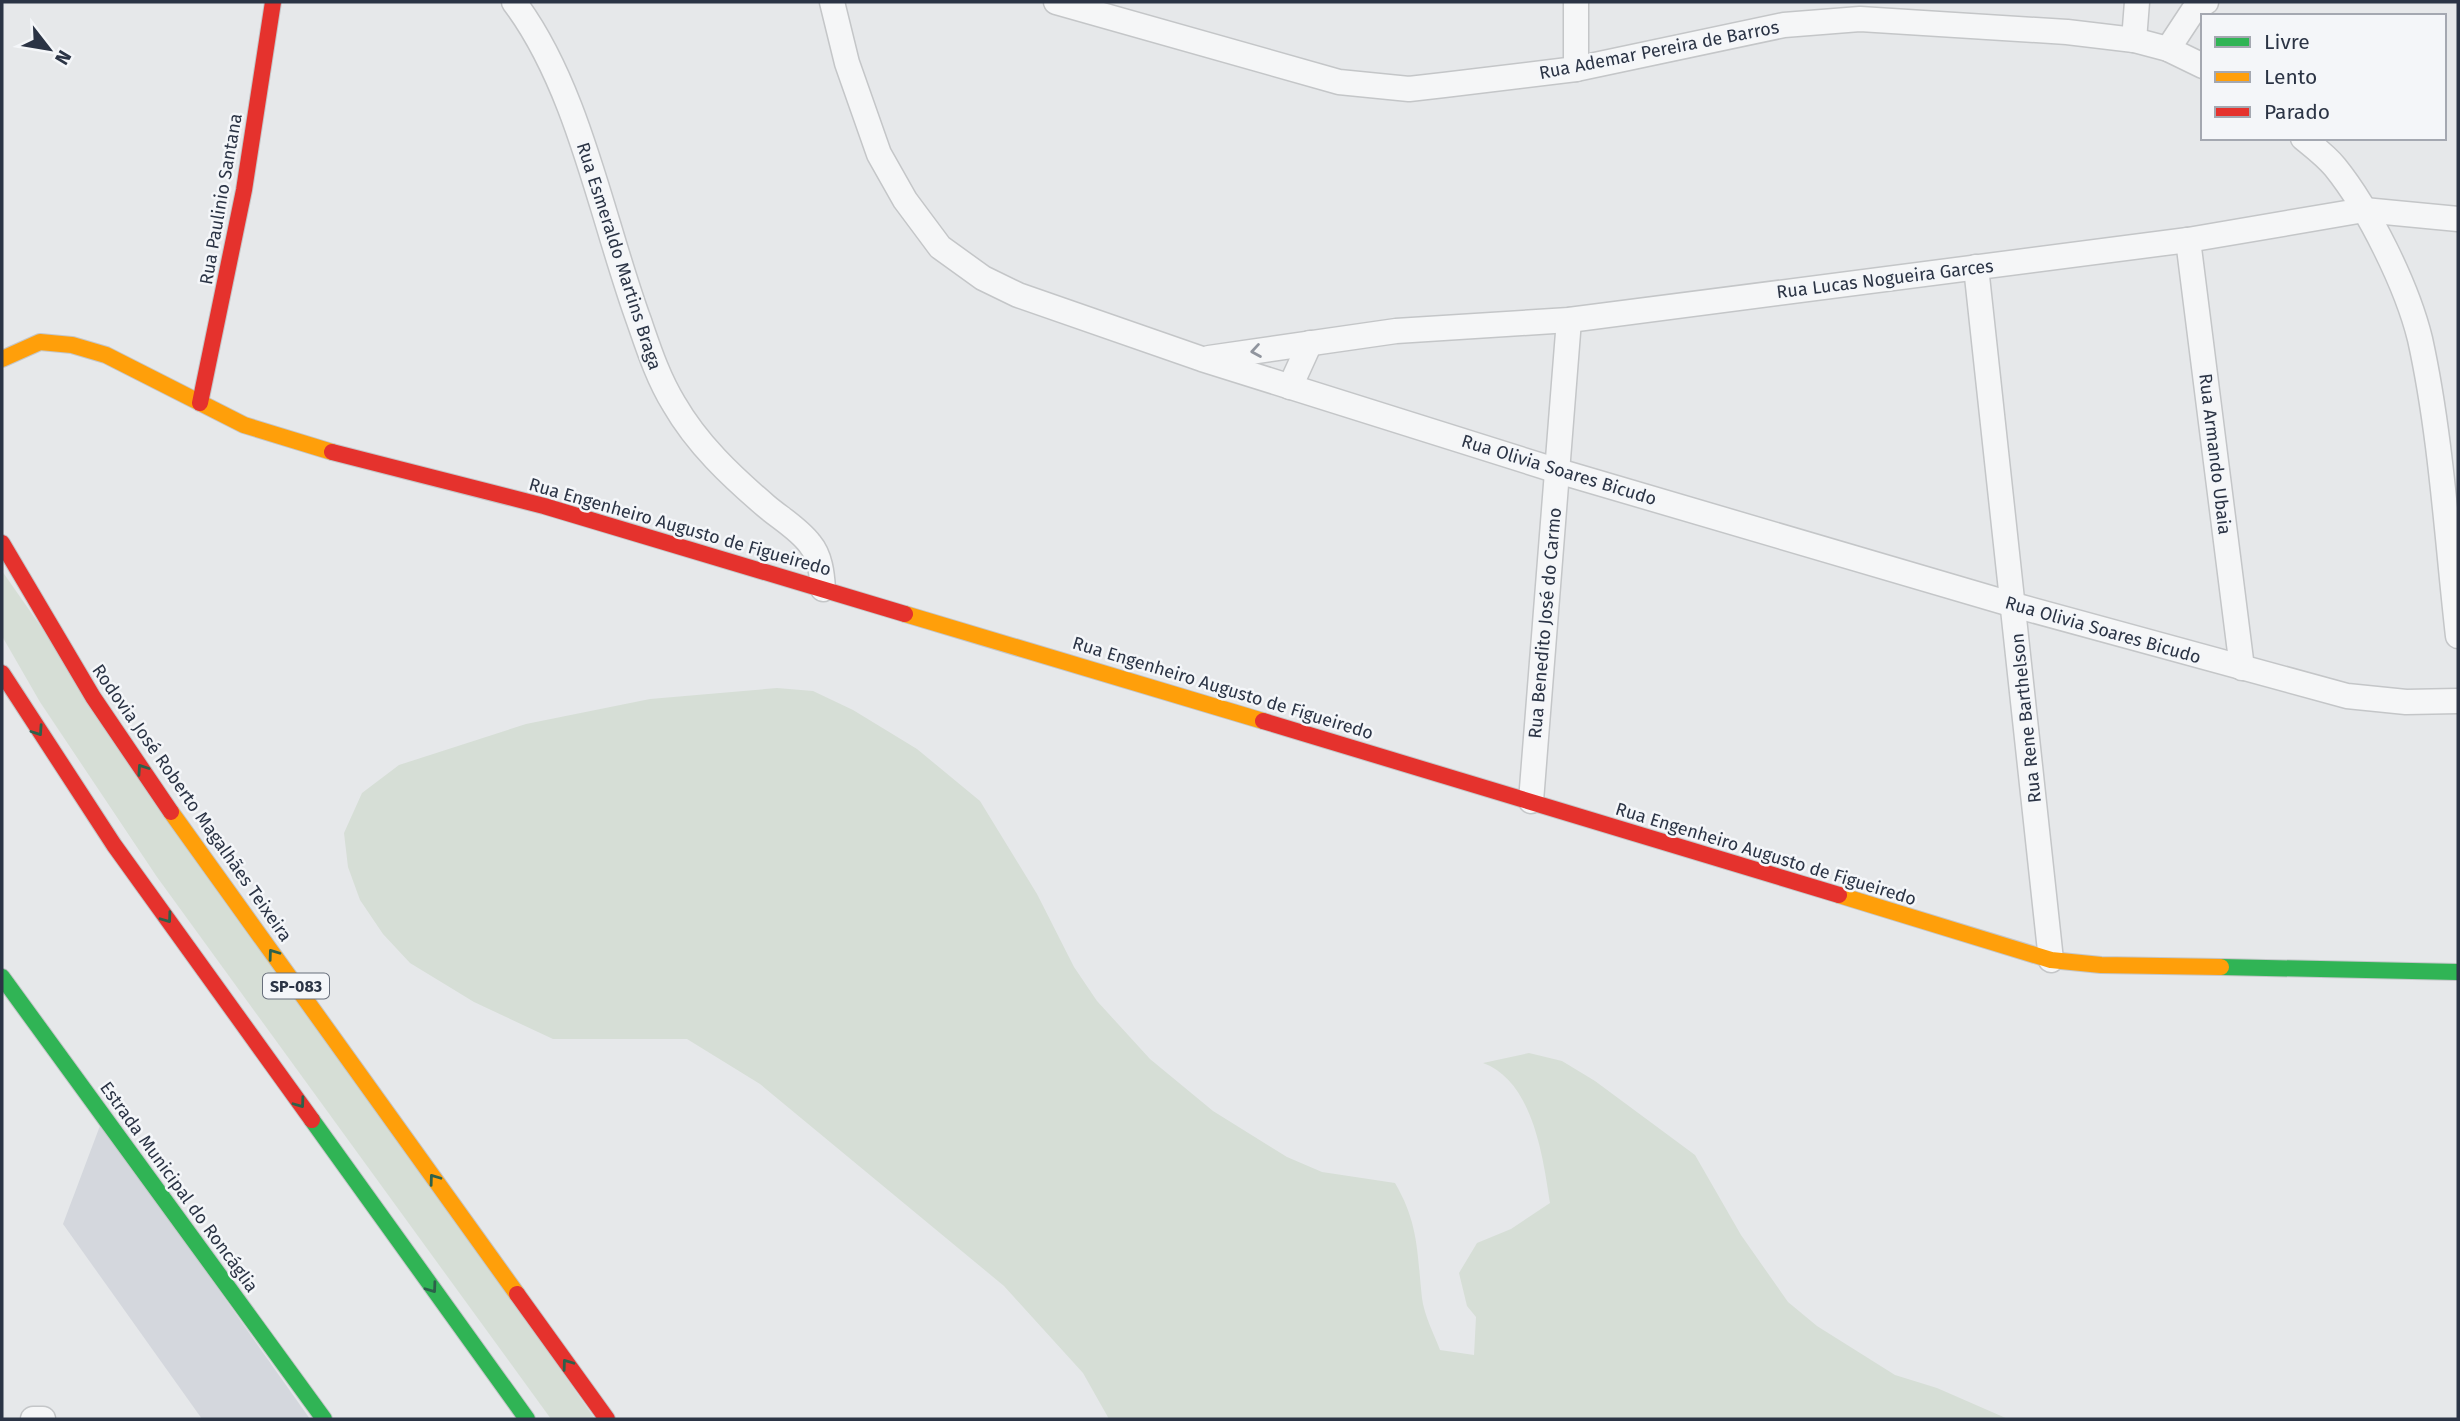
<svg xmlns="http://www.w3.org/2000/svg" width="2460" height="1421" font-family="'Fira Sans',sans-serif">
  <style>
    .built { fill: #d4d7dd }
    .green { fill: #d6ded6 }
    .lines { fill: none; stroke-linecap: round; stroke-linejoin: round }
    .street-casing { stroke: #c4c6c8; stroke-width: 27 }
    .fast-casing { stroke: #c4c6c8; stroke-width: 18 }
    .slow-casing { stroke: #c4c6c8; stroke-width: 18 }
    .jam-casing { stroke: #c4c6c8; stroke-width: 18 }
    .street { stroke: #f5f6f7; stroke-width: 24 }
    .fast { stroke: #30b455; stroke-width: 16 }
    .slow { stroke: #ff9f0a; stroke-width: 16 }
    .jam { stroke: #e5322d; stroke-width: 16 }
    .oneway { stroke: #90959e }
    .oneway2 { stroke: #2d614b }
    .labels { text-anchor: middle; stroke-width: 5; stroke-linejoin: round; paint-order: stroke }
    .shield { fill: #f4f6f9; stroke: #676e7b; stroke-width: 2 }
    .shield-label { font-size: 16px; font-weight: bold; fill: #2b3445 }
    .street-label { font-size: 18px; fill: #2b3445; stroke: #f4f6f9 }
  </style>
  <rect width="100%" height="100%" fill="#e6e8ea"/>
  <path class="built" d="M101,1123l209,296h-108l-139,-195z"/>
  <g class="green">
    <path d="M2,571l593,848h-44l-394,-542 -117,-175 -38,-66z"/>
    <path d="M777,688l36,3 40,19 64,39 63,52 57,93 37,73 23,34 53,58 63,52 74,46 35,15 73,11c24,41 22,70 27,115 2,17 12,36 18,52l34,5 2,-38 -9,-11 -8,-33 18,-30 34,-14 39,-26c-7,-46 -17,-122 -67,-140l46,-10 33,8 33,20 100,74 46,80 47,67 29,24 78,49 42,13 71,31h-899l-26,-46 -79,-87 -244,-202 -73,-45h-134l-79,-37 -64,-39 -27,-29 -23,-34 -12,-33 -4,-34 18,-40 37,-28 127,-41 124,-25z"/>
  </g>
  <g class="lines">
    <defs>
      <g id="street">
        <path d="M514,2c65,86 88,218 125,319 10,29 19,57 35,83 23,40 57,72 92,102 14,12 33,23 44,38 10,12 12,29 13,45"/>
        <path d="M832,2l15,61 32,91 26,46 35,47 43,31 35,17 184,64 356,112 456,134 333,91 59,6 52,-1"/>
        <path d="M1056,2l283,80 70,7 35,-4 132,-16 208,-44 76,-6 207,13 67,8 34,9 35,17"/>
        <path d="M1576,2v67"/>
        <path d="M2134,40l3,-38"/>
        <path d="M2168,49l25,-38 13,-9"/>
        <path d="M2303,138c11,9 23,18 32,29 34,42 72,119 85,172 21,95 27,200 38,297"/>
        <path d="M2188,240l54,428"/>
        <path d="M1976,267l75,693"/>
        <path d="M1209,358l187,-27 173,-11 619,-80 176,-30 94,9"/>
        <path d="M1290,387l20,-44"/>
        <path d="M1531,801l38,-481"/>
        <path d="M33,1419h10"/>
      </g>
      <g id="fast">
        <path d="M2221,967l237,5"/>
        <path d="M2,977l322,442"/>
        <path d="M312,1120l215,299"/>
      </g>
      <g id="slow">
        <path d="M2,359l38,-17 32,3 34,10 138,70 88,27"/>
        <path d="M905,614l358,107"/>
        <path d="M171,812l346,482"/>
        <path d="M1839,895l212,65 50,5 120,2"/>
      </g>
      <g id="jam">
        <path d="M200,403l44,-213 29,-188"/>
        <path d="M332,452l212,54 361,108"/>
        <path d="M2,543l91,154 78,115"/>
        <path d="M2,673l112,172 198,275"/>
        <path d="M1263,721l576,174"/>
        <path d="M517,1294l90,125"/>
      </g>
    </defs>
    <use href="#street" class="street-casing"/>
    <use href="#fast" class="fast-casing"/>
    <use href="#slow" class="slow-casing"/>
    <use href="#jam" class="jam-casing"/>
    <use href="#street" class="street"/>
    <use href="#fast" class="fast"/>
    <use href="#slow" class="slow"/>
    <use href="#jam" class="jam"/>
  </g>
  <defs><path id="oneway-chevron" d="M-2-3.5L2.5 0L-2 3.5" fill="none" stroke-width="1.6" stroke-linecap="round" stroke-linejoin="round" transform="scale(1.75)"/></defs>
  <use class="oneway" href="#oneway-chevron" transform="translate(1256 351) rotate(171)"/>
  <g class="oneway2">
    <use href="#oneway-chevron" transform="translate(38 731) rotate(56)"/>
    <use href="#oneway-chevron" transform="translate(142 769) rotate(-124)"/>
    <use href="#oneway-chevron" transform="translate(167 918) rotate(54)"/>
    <use href="#oneway-chevron" transform="translate(273 954) rotate(-126)"/>
    <use href="#oneway-chevron" transform="translate(300 1103) rotate(54)"/>
    <use href="#oneway-chevron" transform="translate(434 1179) rotate(-126)"/>
    <use href="#oneway-chevron" transform="translate(432 1288) rotate(54)"/>
    <use href="#oneway-chevron" transform="translate(567 1364) rotate(-126)"/>
  </g>
  <g class="labels">
    <rect class="shield" x="263" y="973.5" width="66" height="25" rx="5"/>
    <g class="shield-label">
      <text x="296" y="992">SP-083</text>
    </g>
    <g class="street-label">
      <text transform="translate(1659 50) rotate(-11)" y="6">Rua Ademar Pereira de Barros</text>
      <text transform="translate(221 199) rotate(-80)" y="6">Rua Paulinio Santana</text>
      <text transform="translate(619 256) rotate(72)" y="6">Rua Esmeraldo Martins Braga</text>
      <text transform="translate(1885 279) rotate(-7)" y="6">Rua Lucas Nogueira Garces</text>
      <text transform="translate(2215 454) rotate(83)" y="6">Rua Armando Ubaia</text>
      <text transform="translate(1559 470) rotate(17)" y="6">Rua Olivia Soares Bicudo</text>
      <text transform="translate(680 527) rotate(16)" y="6">Rua Engenheiro Augusto de Figueiredo</text>
      <text transform="translate(1545 623) rotate(-85)" y="6">Rua Benedito José do Carmo</text>
      <text transform="translate(2103 630) rotate(16)" y="6">Rua Olivia Soares Bicudo</text>
      <text transform="translate(1223 688) rotate(17)" y="6">Rua Engenheiro Augusto de Figueiredo</text>
      <text transform="translate(2026 718) rotate(-96)" y="6">Rua Rene Barthelson</text>
      <text transform="translate(192 803) rotate(55)" y="6">Rodovia José Roberto Magalhães Teixeira</text>
      <text transform="translate(1766 854) rotate(17)" y="6">Rua Engenheiro Augusto de Figueiredo</text>
      <text transform="translate(179 1187) rotate(54)" y="6">Estrada Municipal do Roncáglia</text>
    </g>
  </g>
  <rect width="2460" height="1421" fill="none" stroke="#2b3445" stroke-width="7"/>
  <rect x="2201" y="14" width="245" height="126" fill="#f4f6f9" stroke="#a4a8b1" stroke-width="2"/>
  <rect x="2215" y="37" width="35" height="10" fill="#30b455" stroke="#a4a8b1" stroke-width="2"/>
  <text x="2264" y="49" font-size="21" fill="#2b3445">Livre</text>
  <rect x="2215" y="72" width="35" height="10" fill="#ff9f0a" stroke="#a4a8b1" stroke-width="2"/>
  <text x="2264" y="84" font-size="21" fill="#2b3445">Lento</text>
  <rect x="2215" y="107" width="35" height="10" fill="#e5322d" stroke="#a4a8b1" stroke-width="2"/>
  <text x="2264" y="119" font-size="21" fill="#2b3445">Parado</text>
  <g transform="translate(49 49) rotate(121)" stroke="#f4f6f9" stroke-width="5" paint-order="stroke">
  <path d="M0-5L12 26L0 18L-12 26Z" fill="#2b3445"/>
  <text y="-10" font-size="19" font-weight="bold" text-anchor="middle" fill="#2b3445">N</text>
  </g>
</svg>
